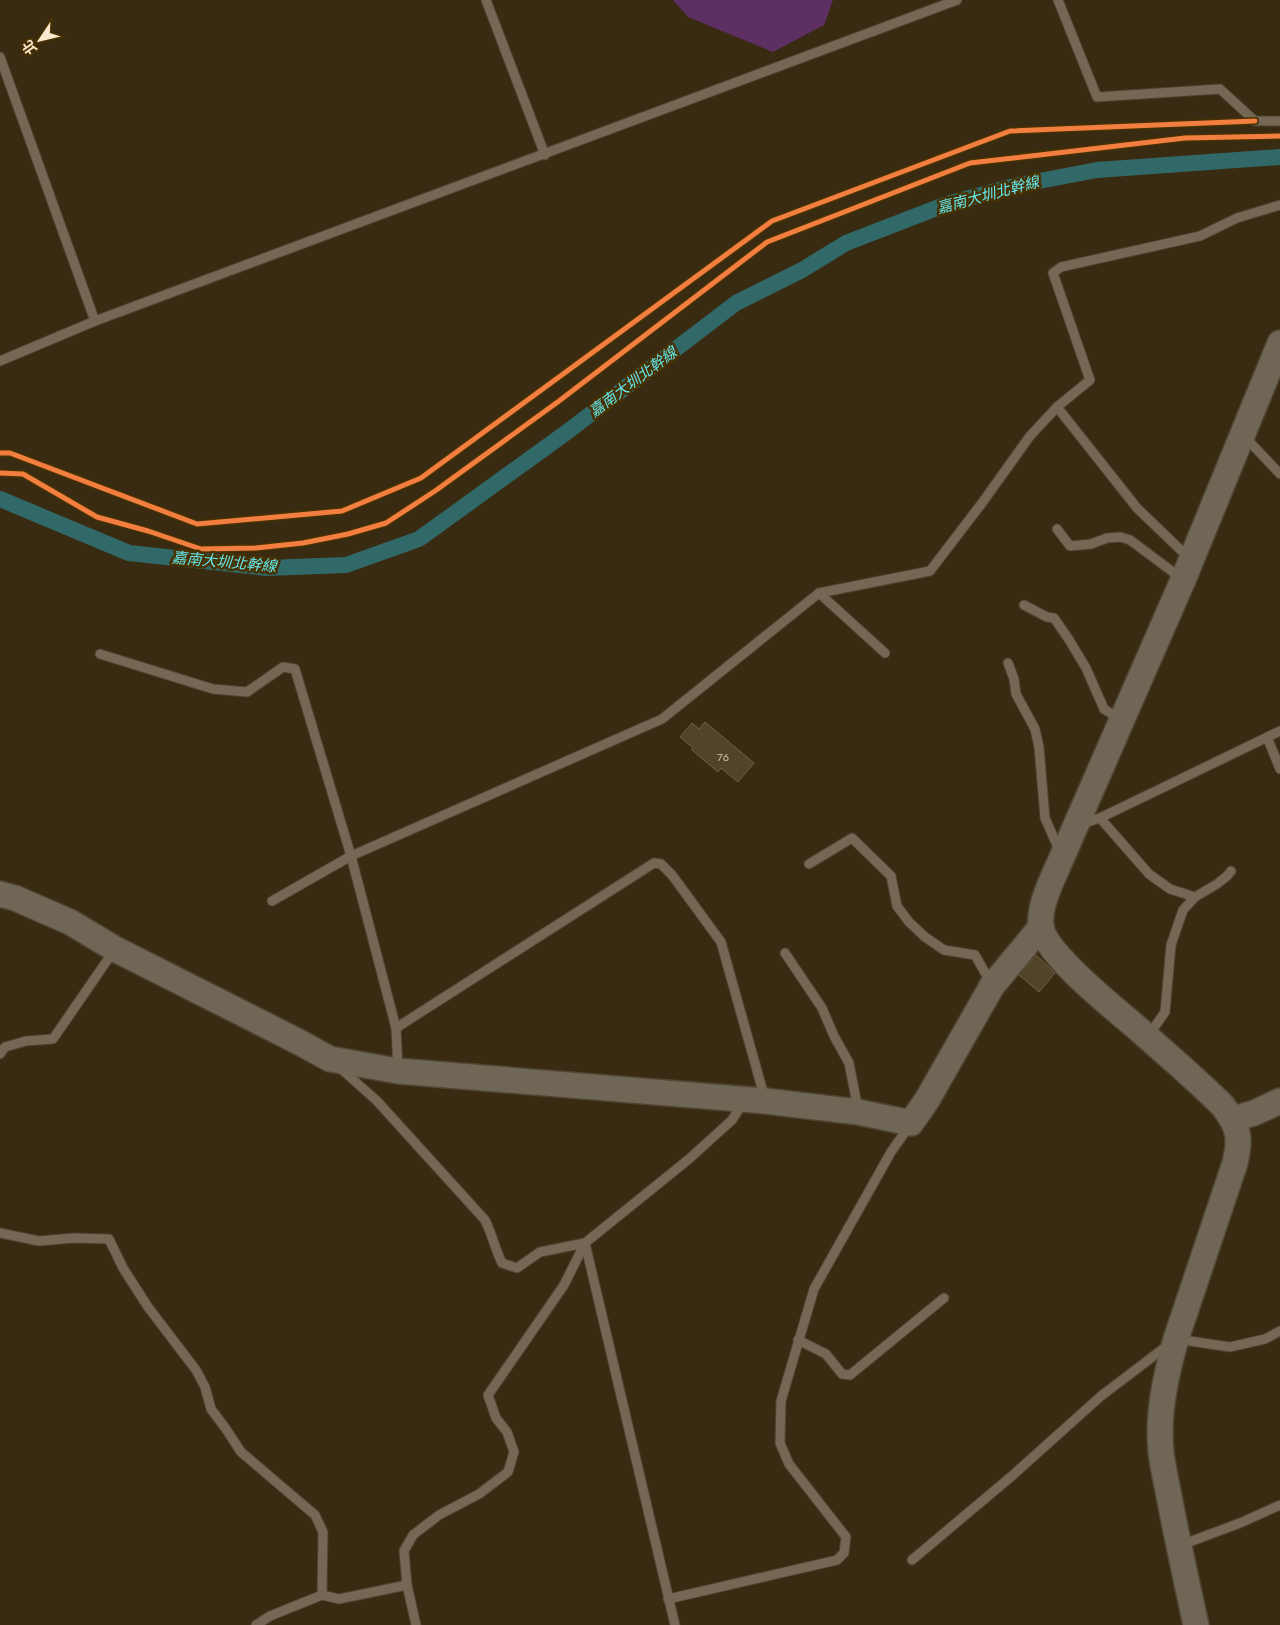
<svg xmlns="http://www.w3.org/2000/svg" width="1280" height="1625" font-family="Jost,'Noto Sans TC',sans-serif">
  <style>
    .green { fill: #5d2f62 }
    .lines { fill: none; stroke-linecap: round; stroke-linejoin: round }
    .canal { stroke: #316969; stroke-width: 16 }
    .building { fill: #514429; stroke: #6d614b }
    .lane-casing { stroke: #4f4331; stroke-width: 11 }
    .secondary-casing { stroke: #4f4331; stroke-width: 28 }
    .lane { stroke: #746854; stroke-width: 9 }
    .secondary { stroke: #6f6655; stroke-width: 25 }
    .cycleway-casing { stroke: #473103; stroke-width: 8 }
    .cycleway { stroke: #f27e40; stroke-width: 5 }
    .labels { text-anchor: middle; stroke-width: 5; stroke-linejoin: round; paint-order: stroke }
    .number-label { font-size: 11px; fill: #d0c0a4 }
    .water-label { font-size: 15px; font-style: italic; fill: #63e6ed; stroke: #473103 }
  </style>
  <rect width="100%" height="100%" fill="#382b12"/>
  <path class="green" d="M673,0h160l-9,25 -51,27 -85,-35z"/>
  <g class="lines">
    <path class="canal" d="M0,499l129,54 138,15 79,-3 73,-26 148,-107 169,-129 66,-33 44,-27 101,-39 71,-19 79,-15 183,-13"/>
  </g>
  <g class="building">
    <path d="M705,722l49,41 -16,19 -17,-14 -3,4 -26,-22 1,-2 -13,-11 12,-14 7,6z"/>
    <path d="M1036,955l19,18 -16,19 -20,-17z"/>
  </g>
  <g class="lines">
    <defs>
      <g id="lane">
        <path d="M486,0l59,155"/>
        <path d="M1058,0l39,97 123,-8 35,32h25"/>
        <path d="M0,57l95,264"/>
        <path d="M0,361l95,-40 862,-321"/>
        <path d="M1057,407l80,101 53,51"/>
        <path d="M1244,436l36,38"/>
        <path d="M1057,529l13,17 21,-2 16,-6 13,-1 10,3 51,38"/>
        <path d="M819,593l66,60"/>
        <path d="M1024,605l23,12 7,1 14,20 18,30 18,41 16,10"/>
        <path d="M100,654l113,35 34,3 36,-25 12,2 56,187 45,172 2,41"/>
        <path d="M1008,663l6,16 2,15 19,35 4,18 6,71 15,34"/>
        <path d="M1267,737l13,32"/>
        <path d="M1100,818l49,56 21,15 25,8"/>
        <path d="M1081,824l19,-6 180,-87"/>
        <path d="M809,864l43,-26 39,38 6,30 12,16 16,15 19,13 31,5 17,30"/>
        <path d="M272,901l79,-45 311,-137 157,-126 111,-22 52,-68 48,-67 27,-29 33,-27 -37,-107 8,-6 139,-31 37,-18 43,-13"/>
        <path d="M785,953l37,55 12,28 15,27 9,46"/>
        <path d="M396,1028l258,-165 7,1 11,11 49,67 44,157"/>
        <path d="M1149,1035l16,-23 6,-67 12,-35 12,-13 22,-13 10,-8 4,-5"/>
        <path d="M0,1054l5,-7 21,-6 27,-2 62,-90"/>
        <path d="M339,1067l38,34 108,119c7,14 10,29 17,43l15,5 23,-16 45,-9 90,382"/>
        <path d="M0,1233l39,8 35,-3 35,1 14,29 25,39 48,63 9,17 6,22 15,20 15,23 74,63 8,17 -1,63"/>
        <path d="M798,1340l28,14 16,20 8,1 94,-77"/>
        <path d="M1181,1545l59,-22 40,-18"/>
        <path d="M912,1560l101,-85 88,-79 75,-57 54,8 35,-8 15,-8"/>
        <path d="M668,1599l169,-39 7,-7 2,-16 -57,-73 -9,-21 1,-42 33,-112 77,-137 19,-27"/>
        <path d="M256,1625l14,-9 52,-21 17,4 68,-14"/>
        <path d="M416,1625l-9,-40 -3,-34 9,-16 26,-20 40,-21 29,-22 6,-20 -7,-20 -11,-14 -8,-23 76,-110 21,-42 104,-84 43,-39 12,-19"/>
      </g>
      <g id="secondary">
        <path d="M0,894l15,4 55,24 45,27 182,92 33,18 68,12 367,30 93,11 53,11 16,-23 65,-114 49,-59"/>
        <path d="M1233,1119l21,-6 26,-12"/>
        <path d="M1196,1625c-9,-41 -18,-82 -26,-124 -3,-16 -7,-32 -9,-49 -4,-38 5,-77 15,-113l59,-176c6,-25 4,-36 -12,-57 -28,-28 -58,-53 -87,-79 -22,-19 -92,-74 -95,-101 -3,-20 13,-50 21,-69l121,-277 97,-237"/>
      </g>
    </defs>
    <use href="#lane" class="lane-casing"/>
    <use href="#secondary" class="secondary-casing"/>
    <use href="#lane" class="lane"/>
    <use href="#secondary" class="secondary"/>
    <defs>
      <g id="cycleway">
        <path d="M0,453h10l187,71 145,-13 79,-33 351,-257 238,-90 245,-10"/>
        <path d="M0,473l23,1 74,43 51,14 53,18 55,-1 47,-5 45,-9 38,-11 49,-32 124,-90 208,-159 203,-79 215,-25 95,-2"/>
      </g>
    </defs>
    <use href="#cycleway" class="cycleway-casing"/>
    <use href="#cycleway" class="cycleway"/>
  </g>
  <g class="labels">
    <g class="number-label">
      <text x="723" y="761">76</text>
    </g>
    <g class="water-label">
      <text transform="translate(988 195) rotate(-15)" y="5">嘉南大圳北幹線</text>
      <text transform="translate(633 382) rotate(-37)" y="5">嘉南大圳北幹線</text>
      <text transform="translate(224 562) rotate(5)" y="5">嘉南大圳北幹線</text>
    </g>
  </g>
  <g transform="translate(40 40) rotate(235)" stroke="#473103" stroke-width="4" paint-order="stroke">
  <path d="M0-4L9 19L0 12L-9 19Z" fill="#fae9cd"/>
  <text y="-8" font-size="14" font-weight="bold" text-anchor="middle" fill="#fae9cd">北</text>
  </g>
</svg>
